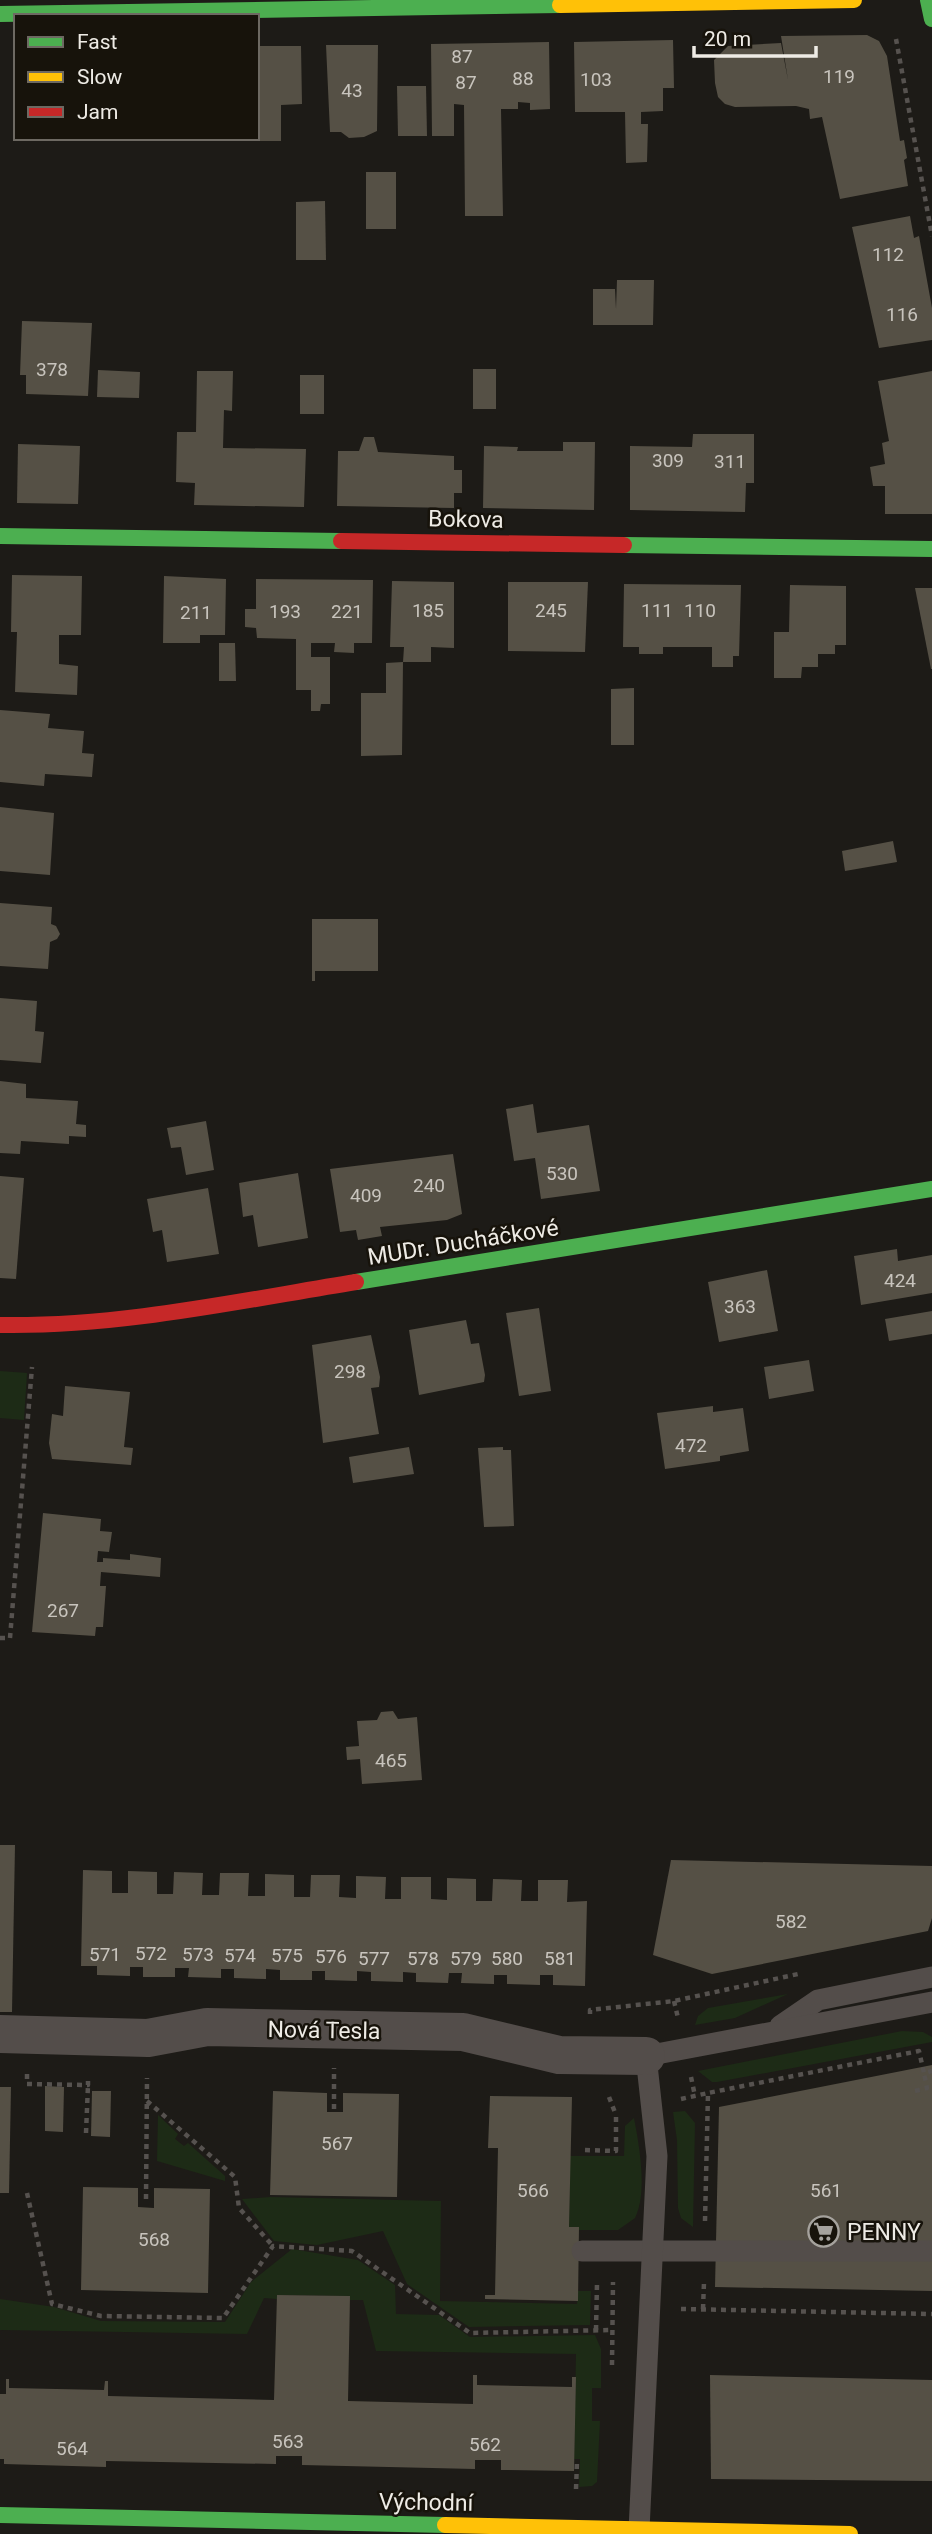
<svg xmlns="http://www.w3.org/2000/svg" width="932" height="2534" font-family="Roboto,sans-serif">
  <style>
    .green { fill: #1d2b16 }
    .building { fill: #555045 }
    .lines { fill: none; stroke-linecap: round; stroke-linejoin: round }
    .path { stroke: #56524f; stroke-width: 4.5; stroke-dasharray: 5 5; stroke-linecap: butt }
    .lane { stroke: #534d4a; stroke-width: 21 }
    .street { stroke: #534d4a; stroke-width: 38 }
    .fast { stroke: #4caf50; stroke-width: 16 }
    .slow { stroke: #ffc107; stroke-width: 16 }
    .jam { stroke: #c62828; stroke-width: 16 }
    .labels { text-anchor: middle; stroke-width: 5; stroke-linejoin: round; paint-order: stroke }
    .number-label { font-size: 19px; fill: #c8c4bd }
    .street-label { font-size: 23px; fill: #eeebe5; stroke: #17130b }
    .poi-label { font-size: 23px; fill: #eeebe5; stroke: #17130b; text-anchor: start }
  </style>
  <rect width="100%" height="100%" fill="#1d1b17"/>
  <g class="green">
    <path d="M0,1371l27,2 -3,47 -24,-2z"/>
    <path d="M788,1994l-53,24 -40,7 3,-9 10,-8z"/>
    <path d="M902,2031l21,1 9,5v5l-215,40h-5l-14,-11z"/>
    <path d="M685,2111l10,12 -2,104 -12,-9 -3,-10 -1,-68 -4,-28z"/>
    <path d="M158,2115l20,19 -3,5 9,7 4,-3 37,33v5l-68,-20z"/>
    <path d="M634,2118c5,26 14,75 1,100l-17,12h-49l1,-74h54l1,-30z"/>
    <path d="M270,2197l171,4 -1,100 137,3 1,-13h13l-1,34 -121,2 -62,-43 -24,-53 -66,14 -43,-4 -32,-42z"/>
    <path d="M292,2249l66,11 37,25 1,29 43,1 31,22 125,-2 6,14v39h-9v33h8l-3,61 -5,4 -13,1 1,-28h-6l2,-105 -200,-3 -13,-51h-13v-4l-73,-1v4l-13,-1 -17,36 -247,-4v-31l54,8 47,14 124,1 26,-40z"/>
  </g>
  <g class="building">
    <path d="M867,35l12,6 8,15 13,85 4,-1 3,18 -3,2 4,26 -68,13 -18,-82 -12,2 -1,-10 -13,-3 -61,1 -10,-3 -7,-7 -3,-14 -1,-23 14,-14 53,-3 7,37 -7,-44z"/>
    <path d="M673,40l1,48h-11v23l-22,1v12h7l-1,38 -21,1 -1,-51h-50l-1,-70z"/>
    <path d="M549,42l1,67 -20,1v-7l-12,-1v7h-17l2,107h-38l-1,-111 -10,-1v32h-22l-1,-92z"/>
    <path d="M326,45h52l-1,86 -13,6 -15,1 -8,-6h-11z"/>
    <path d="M257,46h44l1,58 -21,1v36h-47v-3h23z"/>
    <path d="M397,86h29l1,50h-29z"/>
    <rect x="366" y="172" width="30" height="57"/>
    <path d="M325,201l1,59h-30v-58z"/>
    <path d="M910,216l4,22 5,-2 13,72v32l-53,8 -27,-121z"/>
    <path d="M617,280h37l-1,45h-60v-36h22l1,20z"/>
    <path d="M22,321l70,2 -4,73 -62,-2v-19h-6z"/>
    <rect x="473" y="369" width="23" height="40"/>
    <path d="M98,370l42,2 -1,26 -42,-1z"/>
    <path d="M197,371h36l-1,40 -8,-1 -1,38 83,1 -2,58 -110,-2 1,-22 -19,-1 1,-50h19z"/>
    <path d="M932,371v143h-47v-28h-12l-3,-19 15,-3 -3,-21 7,-2 -11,-60z"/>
    <rect x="300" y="375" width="24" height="39"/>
    <path d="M693,434h61v49h-8l-1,29 -115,-2v-64l62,1z"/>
    <path d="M364,437h10l4,15 76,4v14h8v23h-8v15l-117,-2 1,-55h21z"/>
    <path d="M563,442h32l-1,68 -111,-2 1,-62 34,1 -1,4h46z"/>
    <path d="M18,444l62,2 -2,58 -61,-1z"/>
    <path d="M12,575l70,1 -1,59h-22v29l19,2 -1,29 -62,-3 2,-60h-6z"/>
    <path d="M164,576l62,3 -1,56h-25v8h-37z"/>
    <path d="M256,579l117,1 -1,63h-18v10l-20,-1 1,-9h-24v14h19v47h-9l-1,7h-9v-21h-15v-51l-39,-1 -1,-10 -11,-1v-18h11z"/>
    <path d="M392,581l62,1v66l-23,-1v15h-28l1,-15h-14z"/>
    <path d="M508,582h80l-3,70 -77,-1z"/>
    <path d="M624,584l117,1 -2,71h-6v11h-21v-20h-49v7h-24v-7h-16z"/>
    <path d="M790,585l56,1v59h-11v9h-17v13h-16l-1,11h-27v-46h15z"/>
    <path d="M915,588h17v81h-1z"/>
    <path d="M219,643h16l1,38h-17z"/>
    <path d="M403,662l-1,93 -41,1v-63h25v-30z"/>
    <path d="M634,688v57h-23v-56z"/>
    <path d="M0,710l50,4 -2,14 36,3 -2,22 12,1 -2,23 -47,-3 -1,12 -44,-4z"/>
    <path d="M0,807l54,6 -4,62 -50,-4z"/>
    <path d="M893,841l4,21 -52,9 -3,-20z"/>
    <path d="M0,903l52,4 -1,17 5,2 4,8 -3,5 -7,3 -2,27 -48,-3z"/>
    <path d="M312,919h66v52h-63v10h-3z"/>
    <path d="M0,998l37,3 -2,30 9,1 -3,31 -41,-3z"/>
    <path d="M0,1081l26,3v14l52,3 -2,23 10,1v12l-17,-1v8l-48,-3 -1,13 -20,-1z"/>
    <path d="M533,1104l4,29 52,-8 11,66 -59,8 -6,-41 -21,3 -8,-52z"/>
    <path d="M206,1121l8,49 -28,5 -5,-28 -10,1 -4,-20z"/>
    <path d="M453,1154l9,60 -15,6 -67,7 2,9 -24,4 -2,-10 -16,2 -10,-63z"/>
    <path d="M298,1173l10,65 -50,9 -5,-32 -10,2 -4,-34z"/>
    <path d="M0,1176l24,2 -8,101 -16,-1z"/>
    <path d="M208,1188l11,66 -52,8 -5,-32 -9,2 -6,-33z"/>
    <path d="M897,1249l1,12 34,-6v38l-71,12 -7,-49z"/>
    <path d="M767,1270l11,61 -59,11 -11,-60z"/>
    <path d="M539,1308l12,83 -32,5 -13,-83z"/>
    <path d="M932,1311v23l-43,7 -4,-22z"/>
    <path d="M466,1320l5,24 8,-1 6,32 -1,7 -65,13 -10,-65z"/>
    <path d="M371,1335l9,42 -1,10 -8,1 8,46 -56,9 -11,-98z"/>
    <path d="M809,1360l5,31 -45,8 -5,-32z"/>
    <path d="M65,1386l65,6 -6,55 9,1 -2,17 -79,-6 -3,-16 3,-29 11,2z"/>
    <path d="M713,1406v6l30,-4 6,43 -29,5v5l-55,8 -8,-56z"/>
    <path d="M409,1447l5,27 -61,9 -4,-26z"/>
    <path d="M503,1447v3h8l3,76 -30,1 -6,-79z"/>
    <path d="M43,1513l58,6 -1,12 12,1 -3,20 -11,-1 -1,11h6v-4l27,2v-6l31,4 -1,19 -59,-5 -1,14h6l-3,41h-7l-1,9 -63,-4z"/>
    <path d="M393,1711l5,8 19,-2 5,63 -60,4 -2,-25 -13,1 -1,-13 13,-1 -2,-25 20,-1 4,-8z"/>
    <path d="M0,1845h15l-3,167h-12z"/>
    <path d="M671,1860l261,6v52l-4,13 -216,43 -59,-19z"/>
    <path d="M83,1870l29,1v22h16v-22l29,1v22h16l1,-22 29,1 -1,22h17l1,-22h29l-1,23h17v-22l29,1v22h16l1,-22h29l-1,22 17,1v-22l30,1 -1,22h16v-22h30v22l16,1v-22l29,1v22h16l1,-22 29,1 -1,21h17v-21h30l-1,22 20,-1 -2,85 -32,-1v-10h-13v10l-33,-1v-9h-13v9l-33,-1 1,-10h-13l-1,10 -32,-1v-9l-13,-1v10l-32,-1v-9l-14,-1v10l-32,-1v-9h-13v9h-32v-10l-14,-1v10l-32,-1v-9h-13v9l-33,-1 1,-9h-14v9h-32v-10h-13v9l-33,-1v-9h-16z"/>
    <path d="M932,2065v226l-217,-4 4,-180z"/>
    <path d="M45,2086l19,1 -1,45 -18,-1z"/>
    <path d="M0,2087h11l-2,106h-9z"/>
    <path d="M92,2091h19l-1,46 -19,-1z"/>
    <path d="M273,2091l54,2v19h16v-19l56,1 -2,103 -127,-2z"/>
    <path d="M490,2096l82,1 -3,130h10l-1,74 -93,-2v-4h10l3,-147h-10z"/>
    <path d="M83,2187l55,1v19l16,1v-20l56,1 -2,104 -127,-3z"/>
    <path d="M277,2295l73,1 -2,105 125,3v-29h4v10l95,2v-10h4l-2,94 -73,-1v-10h-26v9l-173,-4v-9h-26v8l-170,-3v6l-102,-3v-5h-4v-65h6v-15h3v9l95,2 1,-9h3v15l166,4z"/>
    <path d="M710,2375l222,5v101l-221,-2z"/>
  </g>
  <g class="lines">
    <g class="path">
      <path d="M896,39l36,197"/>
      <path d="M0,1638h10l22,-271"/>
      <path d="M674,2001l4,17"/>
      <path d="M590,2014v-4l84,-9 124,-27"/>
      <path d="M27,2074v10l61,1v-9"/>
      <path d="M691,2077l4,19"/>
      <path d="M915,2091l12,-3 -3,-15"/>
      <path d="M609,2097l7,18"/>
      <path d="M681,2099l27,-6"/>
      <path d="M147,2101l88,76 4,31 34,38"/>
      <path d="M334,2109v-41"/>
      <path d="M86,2133l2,-48"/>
      <path d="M585,2150l31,1v-36h2"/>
      <path d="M27,2193l25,111 49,12 122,2 50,-72 79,5 118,82 142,-3"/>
      <path d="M146,2199l1,-121"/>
      <path d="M705,2221l3,-128 211,-42 5,22 8,-2"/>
      <path d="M681,2309l251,5"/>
      <path d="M703,2309l1,-27"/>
      <path d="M596,2330l1,-47"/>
      <path d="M612,2365l1,-83"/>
      <path d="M576,2489l1,-27"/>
    </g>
    <g class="lane">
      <path d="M780,2026l38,-26 114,-23"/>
      <path d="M582,2251h350"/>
      <path d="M639,2530l18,-374 -11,-100 286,-54"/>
    </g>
    <path class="street" d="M0,2034l148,4 59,-11 256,5 96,23 87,1"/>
    <g class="fast">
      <path d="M928,0l4,19"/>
      <path d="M0,14l560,-9"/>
      <path d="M0,536l341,5"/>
      <path d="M624,545l308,4"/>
      <path d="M356,1282l576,-93"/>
      <path d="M0,2515l445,10"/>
    </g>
    <g class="slow">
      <path d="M560,5l294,-5"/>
      <path d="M445,2525l405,9"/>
    </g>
    <g class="jam">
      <path d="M341,541l283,4"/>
      <path d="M0,1325c120,2 238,-24 356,-43"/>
    </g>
  </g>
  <defs>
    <symbol id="supermarket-ring" viewBox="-11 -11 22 22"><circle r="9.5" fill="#17130b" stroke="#a5a29d" stroke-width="1.5"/><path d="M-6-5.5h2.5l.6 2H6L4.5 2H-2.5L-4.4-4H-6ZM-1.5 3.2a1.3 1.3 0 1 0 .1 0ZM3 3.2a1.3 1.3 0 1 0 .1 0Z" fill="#a5a29d"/></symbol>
  </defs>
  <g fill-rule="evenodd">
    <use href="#supermarket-ring" x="806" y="2214" width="35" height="35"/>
  </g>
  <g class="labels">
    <g class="number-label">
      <text x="462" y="63">87</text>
      <text x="839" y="83">119</text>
      <text x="523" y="85">88</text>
      <text x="596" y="86">103</text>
      <text x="466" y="89">87</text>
      <text x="352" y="97">43</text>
      <text x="888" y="261">112</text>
      <text x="902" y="321">116</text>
      <text x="52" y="376">378</text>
      <text x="668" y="467">309</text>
      <text x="730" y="468">311</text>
      <text x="428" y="617">185</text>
      <text x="551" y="617">245</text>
      <text x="657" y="617">111</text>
      <text x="700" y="617">110</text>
      <text x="285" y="618">193</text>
      <text x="347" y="618">221</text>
      <text x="196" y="619">211</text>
      <text x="562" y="1180">530</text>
      <text x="429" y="1192">240</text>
      <text x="366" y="1202">409</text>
      <text x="900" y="1287">424</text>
      <text x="740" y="1313">363</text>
      <text x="350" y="1378">298</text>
      <text x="691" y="1452">472</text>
      <text x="63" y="1617">267</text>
      <text x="391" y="1767">465</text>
      <text x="791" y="1928">582</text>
      <text x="151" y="1960">572</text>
      <text x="105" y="1961">571</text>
      <text x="198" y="1961">573</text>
      <text x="240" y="1962">574</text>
      <text x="287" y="1962">575</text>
      <text x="331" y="1963">576</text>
      <text x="374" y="1965">577</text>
      <text x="423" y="1965">578</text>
      <text x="466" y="1965">579</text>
      <text x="507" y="1965">580</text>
      <text x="560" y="1965">581</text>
      <text x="337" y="2150">567</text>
      <text x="533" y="2197">566</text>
      <text x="826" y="2197">561</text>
      <text x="154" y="2246">568</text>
      <text x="288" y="2448">563</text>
      <text x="485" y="2451">562</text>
      <text x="72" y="2455">564</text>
    </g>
    <g class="street-label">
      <text transform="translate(466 519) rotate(1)" y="8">Bokova</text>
      <text transform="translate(463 1242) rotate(-9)" y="8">MUDr. Ducháčkové</text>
      <text transform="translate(324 2030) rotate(1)" y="8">Nová Tesla</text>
      <text transform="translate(426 2502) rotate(1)" y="8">Východní</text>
    </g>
    <g class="poi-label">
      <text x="847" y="2240">PENNY</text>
    </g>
  </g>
  <rect x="14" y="14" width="245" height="126" fill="#17130b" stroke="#6d6962" stroke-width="2"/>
  <rect x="28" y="37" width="35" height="10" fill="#4caf50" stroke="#6d6962" stroke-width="2"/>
  <text x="77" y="49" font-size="21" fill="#eeebe5">Fast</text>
  <rect x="28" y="72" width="35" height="10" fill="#ffc107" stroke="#6d6962" stroke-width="2"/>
  <text x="77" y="84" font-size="21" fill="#eeebe5">Slow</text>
  <rect x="28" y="107" width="35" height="10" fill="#c62828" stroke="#6d6962" stroke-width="2"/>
  <text x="77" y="119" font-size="21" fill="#eeebe5">Jam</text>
  <path d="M694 46v10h122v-10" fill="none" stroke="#eeebe5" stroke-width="3.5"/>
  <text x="704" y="46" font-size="21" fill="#eeebe5" stroke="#17130b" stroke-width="5" paint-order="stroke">20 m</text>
</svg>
